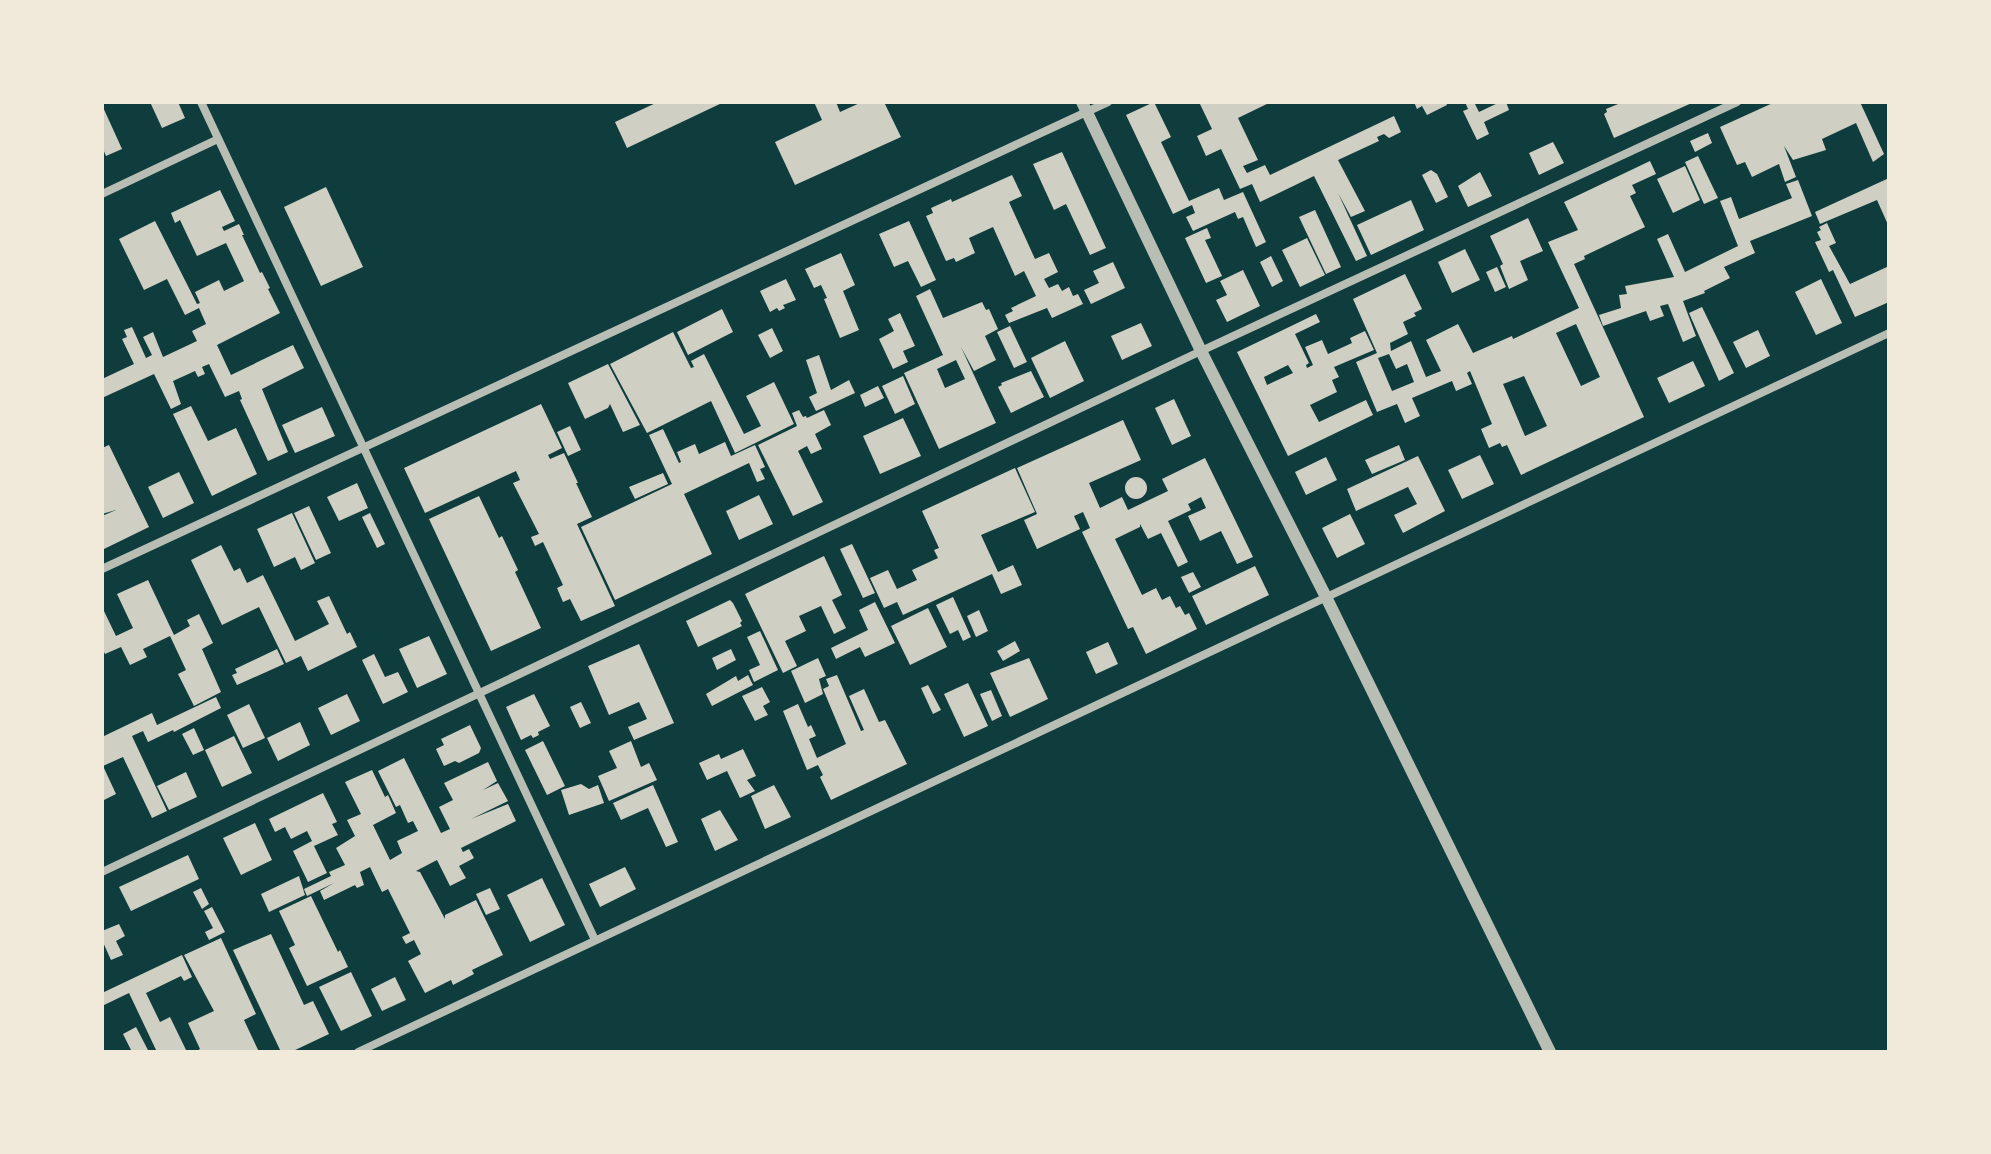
<svg xmlns="http://www.w3.org/2000/svg" width="1991" height="1154" font-family="Roboto,sans-serif">
  <style>
    .building { fill: #cfcfc3; fill-rule: evenodd }
    .lines { fill: none; stroke-linecap: round; stroke-linejoin: round }
    .minor { stroke: #b8beb3; stroke-width: 8 }
    .tertiary { stroke: #b8beb3; stroke-width: 12 }
  </style>
  <rect width="100%" height="100%" fill="#0f3d3e"/>
  <g class="building">
    <path d="M150,102h28l7,16 -23,10z"/>
    <path d="M658,102h66l-97,46 -12,-26z"/>
    <path d="M814,102h22l4,10 22,-10h22l17,35 -106,48 -20,-43 47,-22z"/>
    <path d="M1154,102l17,35 -10,5 28,59 30,-13 5,12 19,-8 23,50 -10,5 -13,-30 -5,2 -3,-7 -42,19 -7,-14 9,-4 -3,-8 -19,9 -47,-99z"/>
    <path d="M1199,102h72l-33,16 20,42 -15,6 4,7 18,-8 5,10 124,-59 7,16 -12,6 -5,-4 -7,3 2,4 -41,19 27,51 -14,6 -13,-24 29,63 -11,5 -42,-85 -54,26 -8,-18 -12,5 -19,-40 -15,7 -9,-20 15,-7z"/>
    <path d="M1414,102h32l1,3 -20,10 -5,-9 -5,3z"/>
    <path d="M1465,102h9l5,10 21,-10h6l3,8 -25,12 5,12 -12,6 -14,-29 5,-2z"/>
    <path d="M1623,102h71l-80,36 -10,-24 3,-2 -1,-3z"/>
    <path d="M1775,102h85l24,52 -11,8 -17,-39 -34,16 4,11 -33,10 -9,-14 12,31 -11,5 -6,-18 -27,13 -7,-15 -8,3 -17,-38z"/>
    <path d="M102,105l20,44 -16,7 -4,-9z"/>
    <path d="M1708,133l4,10 -17,9 -5,-11z"/>
    <path d="M1553,142l11,21 -25,12 -10,-22z"/>
    <path d="M1062,152l44,96 -16,7 -24,-51 -12,6 -21,-46z"/>
    <path d="M1698,156l20,42 -14,6 -19,-42z"/>
    <path d="M1650,161l6,13 -24,11 4,8 -6,3 15,31 -61,29 1,3 -11,5 70,153 -123,58 -14,-30 -5,2 -2,-4 -11,5 -8,-19 11,-5 -22,-53 -3,2 5,11 -16,7 -4,-10 -40,17 8,18 -15,7 -8,-19 -20,8 -21,-50 21,-9 -24,-54 52,-25 17,35 -8,4 2,3 -13,6 5,12 -18,9 1,8 20,-10 15,36 15,-6 -15,-31 32,-16 15,29 39,-17 1,3 15,-7 51,-24 -31,-66 30,-12 -14,-28zM1576,324l24,53 -19,9 -25,-53zM1389,354l7,15 11,-5 7,18 -22,9 -14,-33zM1524,376l23,50 -22,10 -22,-52z"/>
    <path d="M1685,166l15,34 -27,13 -16,-34z"/>
    <path d="M1431,170l6,4 11,23 -12,6 -14,-28z"/>
    <path d="M1480,172l12,24 -24,11 -10,-21z"/>
    <path d="M1012,175l10,21 -13,6 26,57 14,-6 9,19 -14,7 5,9 9,-4 4,7 7,-4 4,9 5,-2 5,10 -31,14 -5,-10 -38,15 -4,-8 8,-4 -2,-3 25,-12 -12,-25 -9,5 -22,-49 -24,11 6,15 -19,9 -2,-4 -8,3 -20,-45 7,-3 -2,-5 20,-9 1,3z"/>
    <path d="M1889,178v49l-12,-27 -57,24 -5,-12z"/>
    <path d="M1798,180l14,36 -62,25 5,12 -31,14 6,11 -26,13 1,2 -22,8 13,35 -13,6 -15,-38 -8,2 4,10 -14,5 -4,-10 -43,15 -4,-11 22,-7 -2,-13 8,-1 -2,-8 49,-9 -17,-38 11,-5 17,38 53,-26 -18,-45 11,-4 8,22 53,-21 -6,-14z"/>
    <path d="M326,187l37,80 -42,19 -37,-79z"/>
    <path d="M220,190l15,31 -13,6 2,4 15,-7 5,11h-2l18,38 2,-1 8,16 -2,1 12,24 -63,32 14,30 62,-30 11,23 -42,21 26,63 -20,9 -28,-61 2,-1 -3,-8 -14,6 -16,-33 -7,3 3,7 -7,3 -3,-6 -22,10 8,23 -10,5 -17,-35 -52,24v-19l32,-15 -12,-25 5,-2 -3,-7 8,-3 14,31 6,-3 -9,-18 10,-5 10,25 34,-16 -5,-10 14,-7 -7,-16 -14,7 -18,-36 -23,11 -25,-51 36,-18 42,83 3,-1 -5,-11 24,-12 5,11 20,-10 -18,-38 -29,13 -17,-36 -5,3 -4,-10z"/>
    <path d="M1411,200l13,30 -53,25 -14,-30z"/>
    <path d="M1315,210l26,57 -15,7 -27,-57z"/>
    <path d="M1528,218l15,33 -23,10 8,19 -19,9 -9,-23 3,-2 -13,-28z"/>
    <path d="M909,221l27,59 -15,7 -13,-26 -14,6 -15,-33z"/>
    <path d="M1827,223l9,20 -7,3 21,38 39,-18v36l-34,15 -22,-47 -4,2 -14,-30 6,-2 -4,-8 4,-2 -2,-3z"/>
    <path d="M1207,228l4,10 -6,2 17,36 -16,7 -21,-45z"/>
    <path d="M1307,238l18,37 -25,12 -18,-37z"/>
    <path d="M1465,249l15,31 -28,13 -14,-31z"/>
    <path d="M841,253l14,32 -12,6 16,39 -19,8 -16,-39 3,-1 -6,-13 -7,3 -9,-19z"/>
    <path d="M1271,256l12,25 -11,6 -12,-25z"/>
    <path d="M1113,262l12,26 -34,16 -7,-14 15,-7 -6,-12z"/>
    <path d="M1497,267l9,20 -11,5 -9,-20z"/>
    <path d="M1243,270l17,36 -33,16 -11,-22 11,-5 -7,-14z"/>
    <path d="M786,279l10,21 -13,5 2,3 -6,3 -2,-3 -7,4 -10,-21z"/>
    <path d="M1821,279l21,44 -26,12 -21,-43z"/>
    <path d="M930,289l13,29 39,-16 4,8 3,-1 9,20 -13,7 11,24 -22,11 -13,-24 35,76 -57,26 -35,-76 39,-18 -27,-59zM956,360l9,19 -20,9 -8,-19z"/>
    <path d="M1702,307l32,66 -15,8 -30,-68z"/>
    <path d="M722,309l11,23 -45,23 -11,-23z"/>
    <path d="M900,313l15,33 -12,5 5,11 -15,7 -14,-30 15,-8 -6,-12z"/>
    <path d="M1316,314l4,8 -25,12 14,29 -3,2 1,3 6,-3 -8,-18 17,-7 6,14 24,-11 -2,-5 15,-7 9,19 -40,17 5,10 -7,3 5,12 -27,13 9,17 47,-22 7,15 -85,41 -51,-104zM1288,365l5,8 -26,12 -3,-8z"/>
    <path d="M1141,323l11,23 -30,14 -11,-24z"/>
    <path d="M1010,326l17,36 -13,6 -17,-36z"/>
    <path d="M772,328l11,23 -13,7 -12,-23z"/>
    <path d="M1758,330l12,26 -24,12 -13,-26z"/>
    <path d="M673,332l18,36 3,-1 -3,-6 13,-7 40,80 17,-8 -15,-30 28,-14 20,42 -59,29 -24,-52 -64,32 -37,-69z"/>
    <path d="M1065,341l19,40 -34,17 -19,-40z"/>
    <path d="M819,355l12,35 18,-10 6,13 -39,18 -7,-14 8,-4 -11,-33z"/>
    <path d="M1693,361l12,25 -36,17 -12,-25z"/>
    <path d="M608,364l32,61 -17,7 -13,-28 -2,4 -23,11 -17,-36z"/>
    <path d="M1031,371l13,26 -33,16 -13,-26 4,-2 -1,-2z"/>
    <path d="M903,376l12,28 -20,10 -13,-28z"/>
    <path d="M878,386l6,12 -19,9 -5,-12z"/>
    <path d="M1174,399l17,37 -19,9 -17,-37z"/>
    <path d="M541,404l21,44 -14,7 2,4 14,-6 14,30h-2l16,34 -15,7 38,82 -34,15 -11,-22 -7,3 -6,-14 6,-3 -20,-43 -8,4 -4,-9 8,-3 -26,-51 7,-3 -4,-9 -91,42 -21,-45z"/>
    <path d="M191,406l17,35 28,-13 21,46 -45,22 -39,-82z"/>
    <path d="M322,407l13,29 -40,17 -13,-28z"/>
    <path d="M799,410l4,7 3,-1 1,2 17,-8 7,15 -16,9 7,15 -11,5 -4,-8 -9,5 25,51 -30,14 -35,-71 39,-19 -5,-13z"/>
    <path d="M903,418l18,38 -41,18 -17,-38z"/>
    <path d="M1123,420l18,40 -52,23 11,25 22,-11 6,13 40,-19 -6,-12 43,-21 48,99 -16,7 -16,-33 -21,10 -12,-25 18,-8 -5,-11 -13,7 3,6 -23,11 20,41 -10,5 -17,-34 -13,6 -8,-15v3l-25,12 27,56 14,-7 6,12 8,-4 6,12 4,-2 5,9 4,-2 8,16 -51,25 -13,-27 -5,2 -46,-97 8,-4 -7,-16 -9,4 6,13 -43,20 -13,-29 13,-6 -20,-46z"/>
    <path d="M570,426l11,24 -13,6 -11,-24z"/>
    <path d="M663,429l16,34 2,-1 -4,-10 18,-8 4,10 26,-12 6,14 24,-11 10,22 -5,2 5,10 -8,3 -8,-19 -65,31 28,60 -97,46 -34,-73 91,-43 -23,-49z"/>
    <path d="M109,445l40,82 -45,22 -2,-33 14,-6 -14,4v-66z"/>
    <path d="M1399,445l6,15 -33,14 -7,-14z"/>
    <path d="M1480,455l14,29 -32,15 -14,-29z"/>
    <path d="M1418,456l27,55 -42,22 -9,-18 23,-11 -9,-17 -52,24 -9,-22z"/>
    <path d="M1326,457l11,23 -31,15 -11,-23z"/>
    <path d="M1015,468l20,44 -54,23 17,37 15,-7 9,20 -21,9 -9,-20 -89,41 -6,-13 -13,6 -14,-30 18,-8 9,19 20,-9 -5,-10 26,-12 -4,-8 5,-2 -17,-37z"/>
    <path d="M179,472l15,31 -31,15 -15,-31z"/>
    <path d="M663,473l5,11 -33,15 -6,-12z"/>
    <circle cx="1136" cy="488" r="11"/>
    <path d="M357,483l11,25 -29,13 -12,-24z"/>
    <path d="M759,495l14,29 -34,16 -13,-29z"/>
    <path d="M479,496l20,42 3,-2 16,34 -3,2 26,56 -50,23 -62,-132z"/>
    <path d="M309,506l22,47 -15,7 -22,-47z"/>
    <path d="M292,513l23,50 -14,7 -6,-13 -21,10 -17,-38z"/>
    <path d="M370,513l15,31 -8,4 -15,-31z"/>
    <path d="M1350,514l15,30 -28,14 -15,-30z"/>
    <path d="M852,544l23,49 -12,5 -23,-49z"/>
    <path d="M221,545l13,26 6,-3 7,15 16,-8 32,66 34,-17 -12,-23 12,-5 18,38 3,-2 7,15 -49,24 -7,-15 -15,7 -27,-56 -37,18 -31,-65z"/>
    <path d="M824,556l18,39 -10,5 14,28 -12,6 -13,-28 -22,10 7,15 -21,10 12,25 -14,7 -38,-79z"/>
    <path d="M1255,566l14,29 -63,30 -14,-29z"/>
    <path d="M1193,572l8,15 -12,6 -8,-16z"/>
    <path d="M148,580l26,55 16,-9 -3,-6 12,-6 14,29 -11,6 19,43 -27,14 -16,-32 8,-4 -16,-34 -27,13 4,8 -17,8 -9,-18 -16,7 -3,-6v-41l14,29 17,-8 -16,-34z"/>
    <path d="M953,597l18,40 -8,4 -5,-11 -8,4 -14,-29z"/>
    <path d="M730,600l3,3 9,18 -2,2 2,3 -44,21 -12,-26z"/>
    <path d="M875,602l20,41 -30,14 -5,-10 -24,12 -5,-11 37,-18 -9,-20z"/>
    <path d="M928,608l19,39 -37,18 -19,-39z"/>
    <path d="M979,610l9,21 -12,6 -9,-21z"/>
    <path d="M760,631l18,39 -24,12 -5,-12 11,-5 -13,-28z"/>
    <path d="M429,636l18,38 -30,14 -18,-39z"/>
    <path d="M1015,641l5,10 -17,10 -6,-10z"/>
    <path d="M1108,642l10,22 -22,10 -10,-22z"/>
    <path d="M639,644l35,79 -40,17 -6,-13 19,-8 -8,-17 -30,13 -21,-49z"/>
    <path d="M277,649l7,15 -47,21 -5,-10 5,-2 -2,-4z"/>
    <path d="M731,649l5,11 -19,10 -5,-12z"/>
    <path d="M374,654l11,23 13,-5 10,20 -25,12 -21,-44z"/>
    <path d="M818,658l8,18 -7,3 4,15 -18,9 -14,-32z"/>
    <path d="M1029,658l19,41 -38,18 -20,-44z"/>
    <path d="M748,675l5,10 -41,21 -6,-12 30,-18 2,5z"/>
    <path d="M837,675l24,56 3,-1 -15,-34 15,-7 15,33 6,-2 22,44 -76,36 -11,-23 3,-2 -5,-10 -11,5 -24,-59 15,-7 10,23 3,-2 5,11 -7,3 8,19 29,-14 -23,-55 6,-3 -3,-7z"/>
    <path d="M968,683l20,43 -24,11 -20,-43z"/>
    <path d="M928,685l13,25 -8,4 -12,-26z"/>
    <path d="M762,687l8,15 -7,4 5,9 -13,6 -13,-25z"/>
    <path d="M991,690l11,26 -10,5 -12,-27z"/>
    <path d="M347,694l13,27 -29,14 -13,-27z"/>
    <path d="M534,694l16,32 -12,6 1,3 -6,3 -2,-3 -10,5 -15,-33z"/>
    <path d="M216,697l5,11 -47,24 -1,-2 -25,12 -5,-11 -11,5 35,75 -15,7 -29,-61 -20,9 13,28 -14,7v-64l50,-24 5,12z"/>
    <path d="M581,702l10,21 -11,5 -10,-21z"/>
    <path d="M249,704l16,34 -22,10 -16,-33z"/>
    <path d="M300,722l10,23 -32,16 -11,-23z"/>
    <path d="M470,725l11,23 -2,5 -20,10 -4,-2 -11,5 -8,-17 8,-4 -3,-6z"/>
    <path d="M194,728l10,22 -11,5 -11,-21z"/>
    <path d="M234,736l18,37 -30,14 -17,-37z"/>
    <path d="M543,741l22,45 -18,9 -22,-45z"/>
    <path d="M631,741l10,26 8,-4 8,17 -48,21 -11,-25 19,-8 -8,-17z"/>
    <path d="M743,749l13,27 -9,4 8,11 -15,7 -13,-27 -20,9 -8,-17 20,-9 2,5z"/>
    <path d="M404,758l37,75 9,-4 -11,-22 14,-7 -9,-17 44,-21 9,19 -14,9 15,-7 10,18 -37,18 37,-15 8,17 -55,27 2,4 6,-3 5,9 -15,8 7,12 -16,8 -13,-26 -21,11 4,1 25,47v-4l31,-15 27,55 -31,15 2,4 -21,11 -2,-5 -26,13 -17,-32 13,-7 -7,-14 -8,4 -4,-7 8,-4 -22,-44 -6,3 -12,-25 -10,5 4,13 -7,3 -2,-3 -31,15 -4,-9 14,-8 -27,13 -3,-7 27,-13 -2,-4 16,-7 -9,-17 19,-12 -8,-16 14,-6 -16,-32 27,-12 13,27 3,-2 8,18 -23,12 17,35 12,-7 -5,-12 21,-10 -5,-10 -5,2 -8,-18 -4,2 -18,-36z"/>
    <path d="M186,772l11,25 -28,13 -12,-24z"/>
    <path d="M581,784l8,5 9,-4 6,18 -35,12 -8,-25z"/>
    <path d="M653,785l25,57 -12,5 -18,-39 -27,12 -8,-17z"/>
    <path d="M774,785l17,32 -26,12 -14,-33z"/>
    <path d="M323,793l14,29 -5,2 6,11 -24,11 13,27 -19,9 -15,-31 19,-10 -5,-10 -16,8 -6,-12 -10,5 -6,-13z"/>
    <path d="M720,810l18,30 -23,11 -14,-32z"/>
    <path d="M255,823l17,37 -31,15 -18,-37z"/>
    <path d="M188,855l11,24 -68,32 -12,-24z"/>
    <path d="M625,867l11,22 -36,18 -11,-23z"/>
    <path d="M299,876l6,19 -36,17 -8,-18z"/>
    <path d="M542,878l23,47 -35,17 -23,-47z"/>
    <path d="M201,888l8,16 -7,5 -9,-17z"/>
    <path d="M490,888l10,21 -14,6 -10,-21z"/>
    <path d="M311,896l27,56 2,-2 8,17 -41,19 -18,-38 6,-3 -16,-34z"/>
    <path d="M212,907l13,25 -16,8 -4,-8 8,-4 -9,-17z"/>
    <path d="M119,924l6,12 -9,5 7,14 -12,5 -9,-20v-9z"/>
    <path d="M271,934l33,71 9,-4 16,33 -38,18h-10l-48,-102z"/>
    <path d="M221,938l35,76 -12,6 15,32h-64l5,-3 -12,-26 26,-12 -30,-56z"/>
    <path d="M182,955l10,22 -8,4 -3,-5 -35,17 14,29 10,-5 17,35h-30l-28,-59 -27,13v-13z"/>
    <path d="M351,972l21,44 -31,15 -22,-44z"/>
    <path d="M395,977l11,23 -24,11 -11,-22z"/>
    <path d="M136,1027l13,25h-17l-9,-18z"/>
  </g>
  <g class="lines">
    <g class="minor">
      <path d="M201,102l394,838"/>
      <path d="M102,194l116,-55"/>
      <path d="M102,569l1006,-467"/>
      <path d="M102,872l1099,-521 536,-249"/>
      <path d="M358,1052l1531,-719"/>
    </g>
    <path class="tertiary" d="M1082,102l119,249 125,246 224,455"/>
  </g>
  <rect width="1991" height="1154" fill="none" stroke="#f1e9da" stroke-width="208"/>
</svg>
